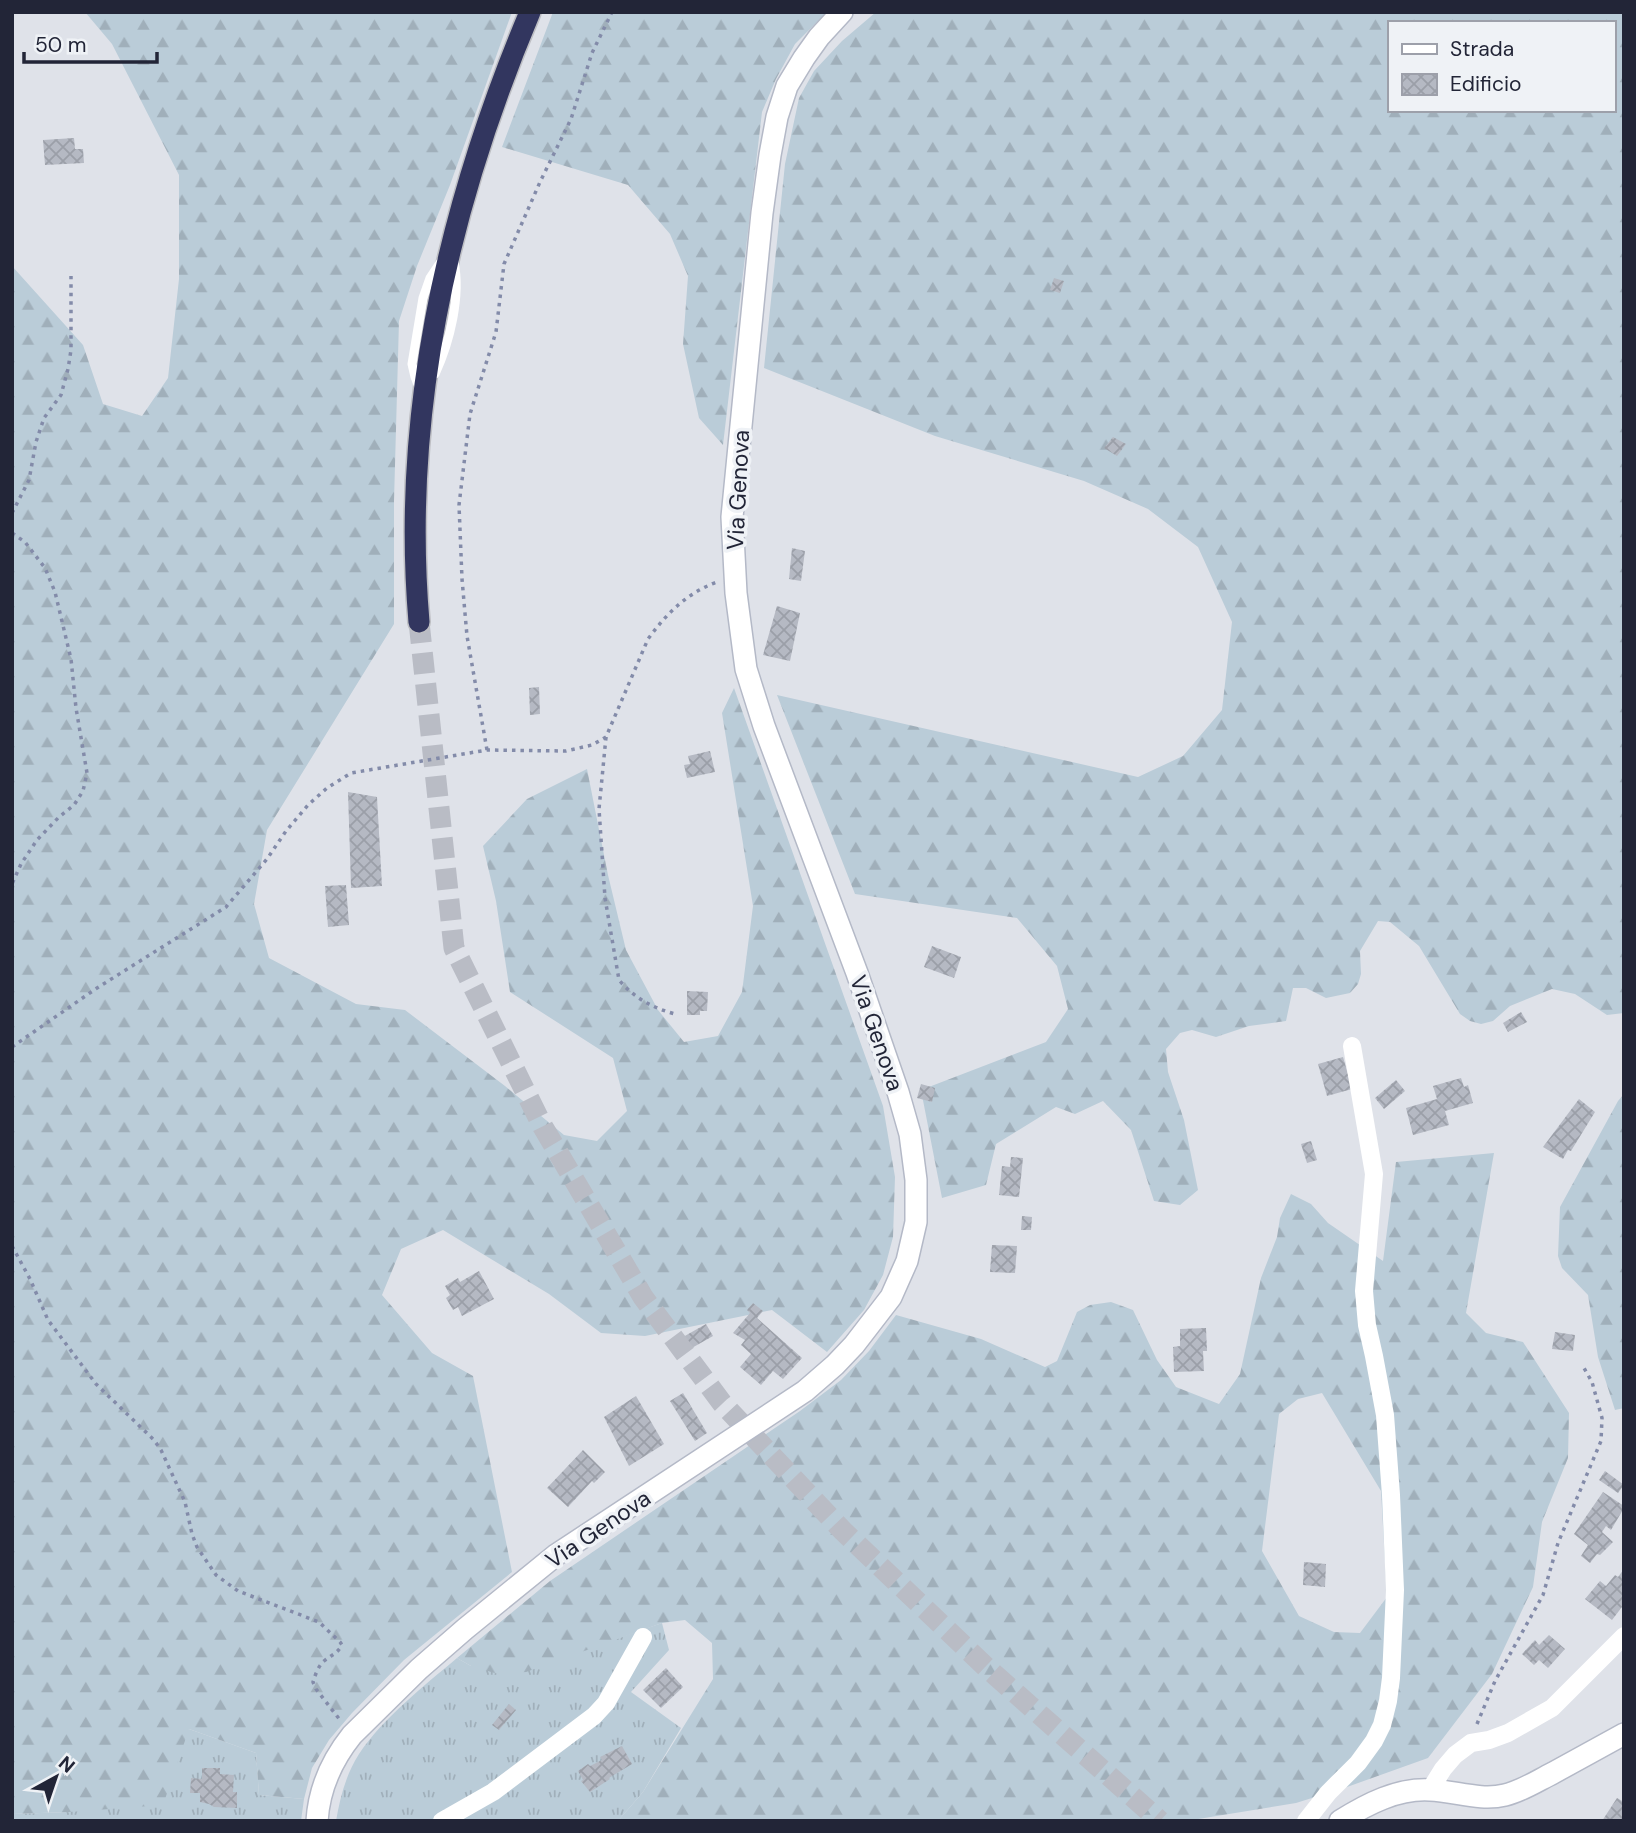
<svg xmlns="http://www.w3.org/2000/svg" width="1636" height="1833" font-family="'DM Sans',sans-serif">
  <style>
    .grass { fill: url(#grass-tufts) }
    .forest { fill: url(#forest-firs); fill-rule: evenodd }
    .building { fill: url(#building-cross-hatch) }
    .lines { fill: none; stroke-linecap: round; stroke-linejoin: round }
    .highway-tunnel { stroke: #b9bcc5; stroke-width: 21; stroke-dasharray: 21 10; stroke-linecap: butt }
    .secondary-casing { stroke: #b4b9c7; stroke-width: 24 }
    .highway-casing { stroke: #bdbec3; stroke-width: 24 }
    .path { stroke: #838ba9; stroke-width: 3.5; stroke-dasharray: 3.5 5; stroke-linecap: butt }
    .lane { stroke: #fff; stroke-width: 9 }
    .street { stroke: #fff; stroke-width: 18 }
    .secondary { stroke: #fff; stroke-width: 21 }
    .highway { stroke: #32365f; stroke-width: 21 }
    .labels { text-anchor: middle; stroke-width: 7; stroke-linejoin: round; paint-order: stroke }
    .street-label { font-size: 23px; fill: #222537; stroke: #eff2f6 }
  </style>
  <defs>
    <pattern id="grass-tufts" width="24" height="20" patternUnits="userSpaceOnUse" patternTransform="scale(1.75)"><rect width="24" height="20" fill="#baccd8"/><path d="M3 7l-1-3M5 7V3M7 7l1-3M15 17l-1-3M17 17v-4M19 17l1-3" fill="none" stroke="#a0afba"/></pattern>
    <pattern id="forest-firs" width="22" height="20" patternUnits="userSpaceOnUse" patternTransform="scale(1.75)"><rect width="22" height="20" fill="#baccd8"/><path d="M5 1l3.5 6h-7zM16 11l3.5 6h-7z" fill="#a0afba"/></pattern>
    <pattern id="building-cross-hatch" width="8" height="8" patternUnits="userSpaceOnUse" patternTransform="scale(1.75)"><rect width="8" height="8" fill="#b5b9c3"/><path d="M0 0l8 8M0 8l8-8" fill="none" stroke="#9b9fa8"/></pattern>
  </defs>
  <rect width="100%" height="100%" fill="#dfe2e9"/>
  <g class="grass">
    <path d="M662,1623l7,27 -38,42 50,36 -38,64 -25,29h-282c4,-23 10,-47 23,-67 24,-36 66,-69 98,-96l14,8 136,-24z"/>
    <path d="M189,1729l67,24 3,42 45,4 -3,22h-289v-7l57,-2z"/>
  </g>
  <g class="forest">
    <path d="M85,12h427l-62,173 -33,81 -18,55 -5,180v123l-127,206 -13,74 15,54 87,46 49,6 100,76 59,49 33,6 30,-30 -14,-53 -103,-66 -14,-91 -13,-55 44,-47 60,-30 21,106 18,75 32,60 26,32 34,-6 24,-44 11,-86 -31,-193 12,-25 149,418 12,71 -2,60 -10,38 -19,35 -37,42 -55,-42 -127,26 -44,-3 -52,-39 -106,-64 -42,19 -19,46 50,58 41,23 39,196 -108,88 -52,53 -23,27 -17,28 -8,31 -45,-4 -3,-42 -67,-24 -26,76 -94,7 -57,2v-1548l71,79 20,59 39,12 26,-38 11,-99v-104l-67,-131z"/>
    <path d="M553,12h274l-32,32 -19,35 -14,33 -39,333 -24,-27 -16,-74 5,-68 -18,-42 -42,-49 -126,-38z"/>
    <path d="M876,12h748v1001l-17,2 -32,-21 -23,-5 -42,17 -17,15 -12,3 -11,-3 -10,-7 -41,-68 -29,-24 -12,-1 -18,30 1,23 -3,10 -8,9 -24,5 -20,-10h-13l-7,33 -37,5 -33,11 -24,-7 -12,3 -14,16 2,23 16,48 14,70 -18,15 -26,-4 -23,-71 -28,-29 -28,13 -19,-7 -60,37 -10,41 -44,13 -21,-108 125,-48 22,-33 -11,-43 -40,-48 -162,-24 -78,-199 361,82 45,-21 39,-46 10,-88 -34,-75 -50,-38 -64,-28 -149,-45 -171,-68 21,-204 14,-66 15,-27 28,-30zM1389,23h224v87h-224z"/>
    <path d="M1624,1094v314l-9,2 -17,-53 -10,-62 -26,-27 -4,-12 2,-49 58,-106z"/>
    <path d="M1494,1153l-28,160 20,20 37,9 46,71 -1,45 -26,64 -9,65 -41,87 -64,84 -81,29 -51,16 -110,18h-568l25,-29 70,-113 -1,-36 -27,-23 -23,3 -136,49 -28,2 -27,-8 -14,-8 93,-77 250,-170 41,-31 28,-29 27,-36 85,24 64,28 12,-6 20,-49 13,-7 21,-3 22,8 24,50 19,27 43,17 21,-30 21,-96 16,-41 3,-19 11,-24 20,10 17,19 55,38 13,-99zM1322,1393l59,98 6,106 -27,36 -26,-1 -35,-16 -37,-65 17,-137 19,-15z"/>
  </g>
  <g class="building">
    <path d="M74,138l1,11h8l1,14 -39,2 -2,-25z"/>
    <path d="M1054,278l10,3 -4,12 -10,-3z"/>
    <path d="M1113,437l13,7 -9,12 -13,-8z"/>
    <path d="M792,548l13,3 -4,30 -12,-2z"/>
    <path d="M777,606l23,7 -10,48 -27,-6z"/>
    <path d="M539,687l1,27 -10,1 -1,-27z"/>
    <path d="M710,751l5,21 -28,6 -3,-13 6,-1 -2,-8z"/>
    <path d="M348,792l29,5 5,89 -31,2z"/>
    <path d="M346,885l3,40 -21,2 -3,-41z"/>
    <path d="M932,946l29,11 -7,21 -30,-11z"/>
    <path d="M687,991l21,1 -1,19h-7v4h-13z"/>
    <path d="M1521,1012l6,10 -19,10 -5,-9z"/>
    <path d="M1343,1057l9,32 -25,7 -9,-32z"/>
    <path d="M1461,1078l3,9 4,-2 5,18 -28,8 4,14 -36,10 -7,-27 31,-9 -4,-13z"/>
    <path d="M1396,1080l9,11 -21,18 -9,-11z"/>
    <path d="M921,1084l14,4 -3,14 -15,-4z"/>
    <path d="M1579,1099l16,13 -24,39 -3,-1 -5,9 -20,-12z"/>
    <path d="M1311,1141l6,19 -10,3 -6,-19z"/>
    <path d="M1011,1157l12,1 -4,39 -20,-2 3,-29 8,1z"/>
    <path d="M1022,1216l10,1 -1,13h-10z"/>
    <path d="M992,1245l25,1 -2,27 -25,-1z"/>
    <path d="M479,1271l15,28 -32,17 -4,-9 -5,3 -7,-12 4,-3 -5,-9 13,-8 2,4z"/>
    <path d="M753,1303l10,8 -6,7 45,40 -19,21 -10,-8 -12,14 -21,-18 11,-13 -10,-9 4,-5 -12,-7 17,-20 -3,-3z"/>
    <path d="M706,1324l7,12 -23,13 -7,-12z"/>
    <path d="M1206,1328l1,23h-4l1,20 -30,1 -1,-25 7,-1v-17z"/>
    <path d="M1555,1332l20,3 -2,16 -21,-2z"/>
    <path d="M683,1393l24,40 -12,8 -25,-40z"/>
    <path d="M636,1396l28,48 -35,22 -25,-49z"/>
    <path d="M583,1450l22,22 -11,11 -2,-2 -24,26 -21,-19z"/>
    <path d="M1605,1471l19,14 -6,8 -19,-13z"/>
    <path d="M1603,1492l21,14v2l-13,22 -5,-4 -4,6 11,10 -13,13 -3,-1 -7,9 -9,-7 7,-11 -14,-11z"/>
    <path d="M1304,1562l22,2 -1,23 -22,-2z"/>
    <path d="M1624,1569v39l-2,-1 -10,13 -27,-21 15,-18 6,5 9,-11 3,2z"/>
    <path d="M1549,1635l16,14 -17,19 -9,-8 -5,5 -12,-11 13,-14 4,5z"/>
    <path d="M666,1668l17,19 -22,21 -18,-18z"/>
    <path d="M509,1704l7,6 -17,20 -7,-5z"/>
    <path d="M622,1746l10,18 -23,14 1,1 -20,13 -9,-11 2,-1 -5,-9 10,-7 2,2 12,-6 -2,-3z"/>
    <path d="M202,1768h18v6l14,1 -1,17h4v16l-23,-1 -5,-3 -9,-2v-9h-10l1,-15 11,1z"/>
    <path d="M1617,1798l7,4v19h-22z"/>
  </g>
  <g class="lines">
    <path class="highway-tunnel" d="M419,622l35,326 89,179 100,170 79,106 121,128 143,136 174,154"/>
    <defs>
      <g id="secondary">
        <path d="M317,1821c2,-32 15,-61 35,-86l67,-66 46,-40 91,-74 249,-164 30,-26 19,-20 37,-48 16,-36 9,-39v-42l-6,-46 -12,-42 -41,-119 -93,-247 -18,-57 -10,-76 -4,-76 30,-304 8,-58 7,-38 10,-31 17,-28 15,-21 23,-25"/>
        <path d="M1340,1821c27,-17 58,-33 90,-31 25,1 50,11 75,5 17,-4 32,-14 48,-22 24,-13 47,-26 71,-39"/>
      </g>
      <path id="highway" d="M419,622c-18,-209 30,-418 111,-610"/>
    </defs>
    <use href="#secondary" class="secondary-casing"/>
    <use href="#highway" class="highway-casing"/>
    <g class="path">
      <path d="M12,513l17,-33 7,-38 8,-24 17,-23 7,-26 3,-19v-74"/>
      <path d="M12,533l13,9 20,26 10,24 16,67 5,49 11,65 -4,18 -9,14 -15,12 -22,23 -16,24 -9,20"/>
      <path d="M606,737l-7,72 6,89 14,82c15,18 34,28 56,34"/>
      <path d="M487,750l-20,-114 -5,-57 -3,-74 11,-91 26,-82 8,-68 36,-82 31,-63 21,-66 20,-41"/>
      <path d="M12,1047l85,-59 129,-81 41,-48 19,-28 22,-26 19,-17 24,-15 136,-23 79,1 26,-6 14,-8 42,-98c19,-26 39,-46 69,-57"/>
      <path d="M12,1246l18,33 18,41 48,64 58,56 7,10 24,52 7,32 5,13 19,28 22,16 81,31 21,20 2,3c-5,9 -11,10 -18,16 -6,5 -9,15 -11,21l3,7 24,31"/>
      <path d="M1477,1724l18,-43 48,-86 15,-52 43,-102 1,-23 -10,-36 -8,-14"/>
    </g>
    <g class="lane">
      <path d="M435,374c15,-32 26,-78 19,-112"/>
      <path d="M420,390l-5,-13 -3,-13 11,-66 7,-20 12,-18"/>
    </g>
    <g class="street">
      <path d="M1430,1790l13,-21 12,-14 16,-12 18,-3 19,-7 44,-25 72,-72"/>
      <path d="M442,1821l51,-29 101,-76 12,-13 37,-66"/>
      <path d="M1306,1821l22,-28 30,-30 16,-22 8,-16 6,-24 3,-23 4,-88 -4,-95 -6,-80 -11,-59 -7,-31 -3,-34 10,-117 -22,-128"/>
    </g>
    <use href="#secondary" class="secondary"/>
    <use href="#highway" class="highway"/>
  </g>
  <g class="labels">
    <g class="street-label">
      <text transform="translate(738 490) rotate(-87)" y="8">Via Genova</text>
      <text transform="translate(877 1033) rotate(71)" y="8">Via Genova</text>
      <text transform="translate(598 1529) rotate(-34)" y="8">Via Genova</text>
    </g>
  </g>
  <rect width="1636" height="1833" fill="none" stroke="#222537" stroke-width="28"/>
  <rect x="1388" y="21" width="228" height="91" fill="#eff2f6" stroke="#9da0aa" stroke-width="2"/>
  <rect x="1402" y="44" width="35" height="10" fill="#ffffff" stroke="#9da0aa" stroke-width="2"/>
  <text x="1450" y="56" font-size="21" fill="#222537">Strada</text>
  <rect x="1402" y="74" width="35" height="21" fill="url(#building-cross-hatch)" stroke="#9da0aa" stroke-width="2"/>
  <text x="1450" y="91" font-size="21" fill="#222537">Edificio</text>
  <g transform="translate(56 1777) rotate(40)" stroke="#eff2f6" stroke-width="5" paint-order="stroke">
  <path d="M0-5L12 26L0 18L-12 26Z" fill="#222537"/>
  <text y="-10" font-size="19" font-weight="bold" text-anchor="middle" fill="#222537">N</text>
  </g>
  <path d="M24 52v10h133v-10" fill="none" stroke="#222537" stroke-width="3.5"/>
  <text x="35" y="52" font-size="21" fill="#222537" stroke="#eff2f6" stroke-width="5" paint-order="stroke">50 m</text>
</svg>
